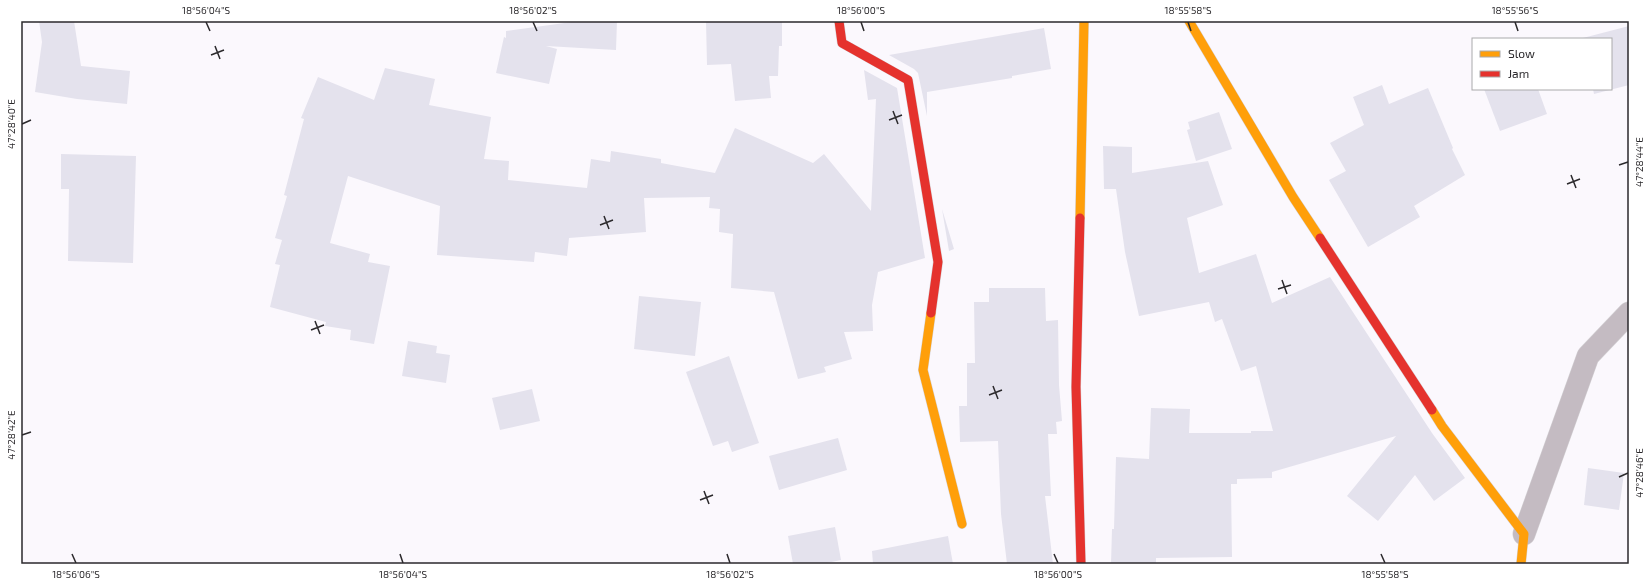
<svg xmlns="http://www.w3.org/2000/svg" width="1650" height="585" font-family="'Exo 2',sans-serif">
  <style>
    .building { fill: #e4e2ed }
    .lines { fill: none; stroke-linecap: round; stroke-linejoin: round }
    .street-casing { stroke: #d6d4d7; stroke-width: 23 }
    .slow-casing { stroke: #d6d4d7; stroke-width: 10 }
    .jam-casing { stroke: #d6d4d7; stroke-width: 10 }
    .street { stroke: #c4bbc2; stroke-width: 22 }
    .slow { stroke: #ff9f0a; stroke-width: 9 }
    .jam { stroke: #e5322d; stroke-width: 9 }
    .ticks { fill: none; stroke: #2b292c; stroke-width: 1.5 }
    .neatline { fill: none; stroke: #2b292c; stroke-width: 1.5 }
    .ticks-label { font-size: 10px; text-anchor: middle; fill: #2b292c }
  </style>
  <rect width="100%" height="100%" fill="#fbf8fd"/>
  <g class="building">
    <path d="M39,21h35l7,45 49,5 -3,33 -50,-5 -42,-7 7,-50z"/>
    <path d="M579,21h38l-1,29 -70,-4 11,3 -8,35 -53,-11 8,-36 2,1v-7z"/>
    <path d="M706,21h76v25h-3l-1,30h-9l2,22 -36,3 -4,-37 -24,1z"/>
    <path d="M1629,26v59l-35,9 -1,-5h18v-50h-32z"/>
    <path d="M1044,28l7,41 -39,7v2l-85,14v24l-9,-43 -4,-4 -25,-14z"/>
    <path d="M385,68l50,11 -6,26 62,12 -7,42 25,2 -1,19 79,8 4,-29 19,3 1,-11 50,8v4l54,10 20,-45 78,35 11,-9 47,57 5,-112 -8,1 -4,-30 33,18 28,170 -47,14 -6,33 1,26 -29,1 8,27 -28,8 2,5 -28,7 -24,-87 -43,-4 2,-54 -14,-2 1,-23 -11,-1 1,-11 -66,1 2,34 -77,6 -2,18 -32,-4 -1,10 -97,-7 3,-49 -92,-30 -18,67 40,11 -2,8 22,4 -16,78 -24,-4 1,-10 -26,-4 1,-4 -56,-15 10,-42 -5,-1 7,-24 -7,-2 12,-42 -3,-1 20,-76 -3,-1 17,-41 56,23z"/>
    <path d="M1382,85l7,19 39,-16 25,60 -1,1 13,26 -51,31 6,11 -52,30 -39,-67 17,-9 -16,-28 34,-18 -11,-28z"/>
    <path d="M1484,89h54l9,25 -47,17z"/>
    <path d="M1219,112l13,37 -36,12 -9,-31 3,-1 -2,-7z"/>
    <path d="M1103,146l29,1v26l76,-12 15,44 -36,13 12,55 57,-19 16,49 58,-26 102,156 33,45 -31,23 -19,-26 -37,46 -31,-25 49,-60 -124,36v6l-35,1v5h-6l1,73 -76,1v6h-45l1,-35h2l2,-72 33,2 2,-51 39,1 -1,24h62v-2h22l-17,-65 -15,5 -19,-52 -7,3 -6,-20 -70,14 -14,-64 -9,-63h-12z"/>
    <path d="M61,154l75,2 -3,107 -65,-2 1,-72h-8z"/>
    <path d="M942,209l12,40 -5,2z"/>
    <path d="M989,288h56l1,33 12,-1 1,65 3,36 -6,1 1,12h-9l3,62h-6l8,68h-46l-6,-50 -3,-73 -38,1 -1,-36h8v-43h8l-1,-61h15z"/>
    <path d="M639,296l62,6 -6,54 -61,-7z"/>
    <path d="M408,341l29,5 -1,7 14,2 -4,28 -44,-7z"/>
    <path d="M729,356l30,87 -27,9 -4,-11 -15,5 -27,-74z"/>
    <path d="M532,389l8,32 -40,9 -8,-32z"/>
    <path d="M838,438l9,32 -68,20 -10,-34z"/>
    <path d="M1588,468l36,5 -5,37 -35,-5z"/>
    <path d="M835,527l6,33 -19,4h-29l-5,-28z"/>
    <path d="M948,536l5,28h-80l-1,-13z"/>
  </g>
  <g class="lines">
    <defs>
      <path id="street" d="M1524,534l64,-178 41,-43"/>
      <g id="slow">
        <path d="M1189,21l104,176 27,41"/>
        <path d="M1080,218l4,-197"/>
        <path d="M931,313l-8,57 39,154"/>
        <path d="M1432,410l10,16 82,108 -3,30"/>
      </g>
      <g id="jam">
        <path d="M839,21l3,22 66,37 30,182 -7,51"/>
        <path d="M1080,218l-4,169 5,177"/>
        <path d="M1320,238l112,172"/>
      </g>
    </defs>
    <use href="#street" class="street-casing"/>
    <use href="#slow" class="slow-casing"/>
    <use href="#jam" class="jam-casing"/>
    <use href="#street" class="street"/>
    <use href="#slow" class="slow"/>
    <use href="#jam" class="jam"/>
  </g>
  <path class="ticks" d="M206,22l4,9M533,22l4,9M861,22l3,9M1188,22l3,9M1515,22l3,9M215,46l5,13M211,55l13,-5M893,111l5,13M889,120l13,-5M22,124l9,-4M1619,165l9,-3M1571,175l5,13M1567,184l13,-5M604,216l5,13M600,225l13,-5M1282,280l5,14M1278,289l13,-4M315,321l5,13M311,330l13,-5M993,386l5,13M989,395l13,-5M22,435l9,-3M1619,477l9,-4M704,491l5,13M700,500l13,-5M72,554l4,9M400,554l3,9M727,554l3,9M1054,554l4,9M1381,554l4,9"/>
  <rect width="1650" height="585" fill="none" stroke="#ffffff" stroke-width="44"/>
  <rect x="1472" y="38" width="140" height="52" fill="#ffffff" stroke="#aaa9ab"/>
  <rect x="1480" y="51" width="20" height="6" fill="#ff9f0a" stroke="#aaa9ab"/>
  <text x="1508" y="58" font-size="12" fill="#2b292c">Slow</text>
  <rect x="1480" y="71" width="20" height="6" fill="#e5322d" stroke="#aaa9ab"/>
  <text x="1508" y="78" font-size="12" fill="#2b292c">Jam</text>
  <rect x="22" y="22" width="1606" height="541" class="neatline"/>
  <g class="ticks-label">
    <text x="206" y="14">18°56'04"S</text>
    <text x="533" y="14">18°56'02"S</text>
    <text x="861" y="14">18°56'00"S</text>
    <text x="1188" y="14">18°55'58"S</text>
    <text x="1515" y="14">18°55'56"S</text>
    <text transform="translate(11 124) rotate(-90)" y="4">47°28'40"E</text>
    <text transform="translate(1639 162) rotate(-90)" y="4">47°28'44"E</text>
    <text transform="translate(11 435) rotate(-90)" y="4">47°28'42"E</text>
    <text transform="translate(1639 473) rotate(-90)" y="4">47°28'46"E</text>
    <text x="76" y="578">18°56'06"S</text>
    <text x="403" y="578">18°56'04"S</text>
    <text x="730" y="578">18°56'02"S</text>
    <text x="1058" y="578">18°56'00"S</text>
    <text x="1385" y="578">18°55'58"S</text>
  </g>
</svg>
